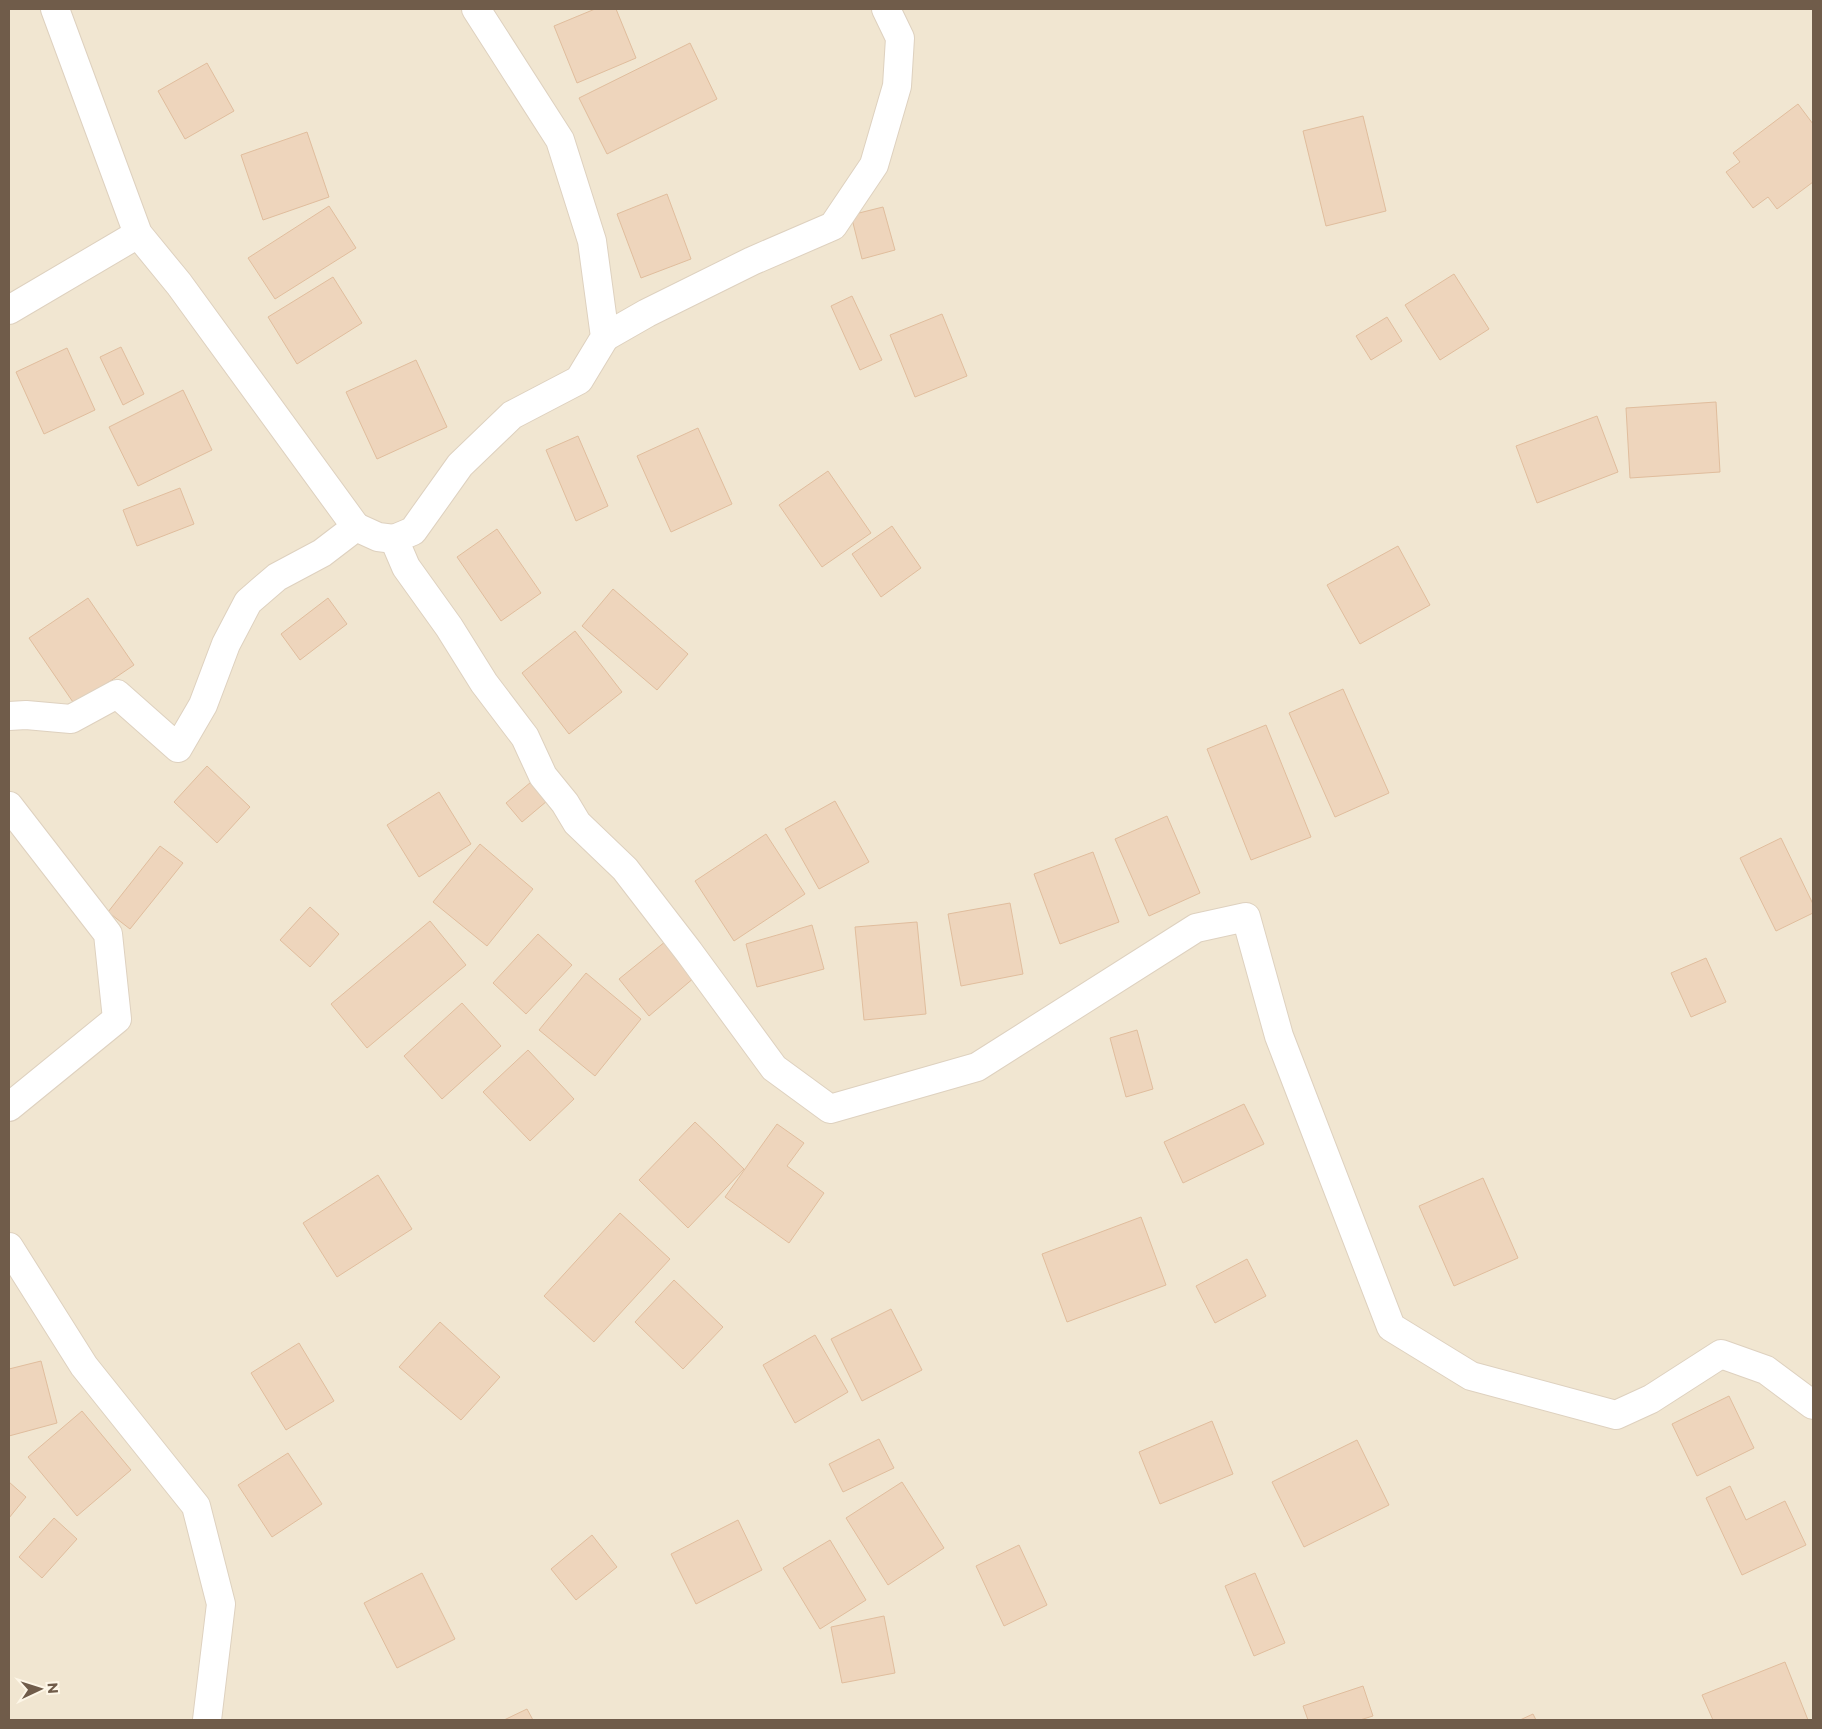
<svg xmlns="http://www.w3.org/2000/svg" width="1822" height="1729" font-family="Montserrat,sans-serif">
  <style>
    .residential { fill: #f1e6d1 }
    .building { fill: #eed5bc; stroke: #e0bd9d }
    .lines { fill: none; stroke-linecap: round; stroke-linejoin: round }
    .street-casing { stroke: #ded1bf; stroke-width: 30 }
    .street { stroke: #fff; stroke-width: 28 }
  </style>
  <rect width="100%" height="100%" fill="#faf4e2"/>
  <rect class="residential" x="9" y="9" width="1804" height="1711"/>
  <g class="building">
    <path d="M595,9h21l20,49 -59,25 -23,-57z"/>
    <path d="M690,43l27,56 -110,55 -28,-56z"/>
    <path d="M207,63l27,48 -49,28 -27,-48z"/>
    <path d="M1798,104l15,20v58l-36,27 -9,-12 -15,11 -27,-36 14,-10 -7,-9z"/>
    <path d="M1363,116l23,95 -60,15 -23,-95z"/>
    <path d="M307,132l22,65 -66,23 -22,-65z"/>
    <path d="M667,194l24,65 -50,19 -24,-64z"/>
    <path d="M329,206l27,42 -81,51 -27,-41z"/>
    <path d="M883,207l12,43 -33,9 -11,-44z"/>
    <path d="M1454,274l35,55 -49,31 -35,-55z"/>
    <path d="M333,277l29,46 -65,41 -29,-47z"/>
    <path d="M852,296l30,64 -22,10 -29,-64z"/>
    <path d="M942,314l25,62 -52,21 -25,-62z"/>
    <path d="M1387,317l15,24 -31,19 -15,-24z"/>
    <path d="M121,347l23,47 -21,11 -23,-48z"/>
    <path d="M67,348l28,62 -51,24 -28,-62z"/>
    <path d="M416,360l31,67 -70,32 -31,-67z"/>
    <path d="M183,390l29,60 -74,36 -29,-59z"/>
    <path d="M1716,402l4,70 -90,6 -4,-70z"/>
    <path d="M1597,416l21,56 -81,31 -21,-57z"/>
    <path d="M698,428l34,76 -61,28 -34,-76z"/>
    <path d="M578,436l30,70 -32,15 -30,-71z"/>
    <path d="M828,471l43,62 -49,34 -43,-62z"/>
    <path d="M180,488l14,36 -57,22 -14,-36z"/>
    <path d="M892,526l29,42 -40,29 -29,-43z"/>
    <path d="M497,529l44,64 -40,28 -44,-64z"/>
    <path d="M1398,546l32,59 -70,39 -33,-59z"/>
    <path d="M613,589l75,65 -31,36 -75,-64z"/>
    <path d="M88,598l46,67 -59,40 -46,-67z"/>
    <path d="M328,598l19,26 -47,36 -19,-26z"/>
    <path d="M575,631l47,61 -53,42 -47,-61z"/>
    <path d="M1343,689l46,104 -54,24 -46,-104z"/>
    <path d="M1266,725l45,112 -60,23 -44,-111z"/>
    <path d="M207,766l43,41 -33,36 -43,-41z"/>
    <path d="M531,782l16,19 -25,21 -16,-19z"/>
    <path d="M439,792l32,52 -52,33 -32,-52z"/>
    <path d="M835,801l34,61 -50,27 -34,-60z"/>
    <path d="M1167,816l33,77 -51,23 -34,-77z"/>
    <path d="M766,834l39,60 -71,47 -39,-60z"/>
    <path d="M1781,838l32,66v9l-37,18 -36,-73z"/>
    <path d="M480,844l53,45 -46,57 -54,-44z"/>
    <path d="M160,846l23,17 -53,66 -22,-17z"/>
    <path d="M1093,852l26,70 -59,22 -26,-70z"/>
    <path d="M1010,903l13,71 -62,12 -13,-72z"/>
    <path d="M310,907l29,27 -29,33 -30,-27z"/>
    <path d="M430,921l36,44 -99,83 -36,-44z"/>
    <path d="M917,922l9,92 -62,6 -9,-93z"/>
    <path d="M812,925l12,44 -67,18 -11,-43z"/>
    <path d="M538,934l34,31 -46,49 -33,-31z"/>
    <path d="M666,941l29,36 -46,39 -30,-37z"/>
    <path d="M1706,958l20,44 -35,15 -20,-44z"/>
    <path d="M586,973l55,46 -46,57 -56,-46z"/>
    <path d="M462,1003l39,43 -59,53 -38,-43z"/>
    <path d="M1137,1030l16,59 -27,8 -16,-59z"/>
    <path d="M528,1050l46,49 -44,42 -47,-49z"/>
    <path d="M1244,1104l20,40 -81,39 -19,-41z"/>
    <path d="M695,1122l49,47 -56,59 -49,-48z"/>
    <path d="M777,1124l27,19 -17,23 37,27 -35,50 -64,-46z"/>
    <path d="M378,1175l34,54 -75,48 -34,-54z"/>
    <path d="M1483,1178l35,80 -64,28 -35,-80z"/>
    <path d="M620,1213l50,46 -76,83 -50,-46z"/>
    <path d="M1141,1217l25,68 -99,37 -25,-68z"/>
    <path d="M1247,1259l19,37 -51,27 -19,-37z"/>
    <path d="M674,1280l49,47 -40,42 -48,-47z"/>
    <path d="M891,1309l31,61 -60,31 -31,-62z"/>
    <path d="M440,1322l60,55 -39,43 -62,-53z"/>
    <path d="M815,1335l33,57 -53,31 -32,-58z"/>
    <path d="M299,1343l35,58 -48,29 -35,-57z"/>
    <path d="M41,1361l16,62 -48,13v-67z"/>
    <path d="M1729,1396l25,52 -57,28 -25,-52z"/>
    <path d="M82,1411l49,59 -54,46 -49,-59z"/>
    <path d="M1212,1421l21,53 -73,30 -21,-52z"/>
    <path d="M879,1439l15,29 -51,24 -14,-28z"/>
    <path d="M1357,1440l32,65 -85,42 -32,-65z"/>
    <path d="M288,1453l34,51 -50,33 -34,-52z"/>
    <path d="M9,1482l17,15 -17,21z"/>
    <path d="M902,1482l42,66 -56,37 -42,-67z"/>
    <path d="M1730,1486l16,34 39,-19 21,44 -64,30 -36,-77z"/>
    <path d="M54,1518l23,21 -35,39 -23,-21z"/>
    <path d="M738,1520l24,50 -66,34 -25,-50z"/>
    <path d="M592,1535l25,32 -41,33 -25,-31z"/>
    <path d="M830,1540l36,60 -46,29 -37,-61z"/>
    <path d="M1019,1545l28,60 -43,21 -28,-60z"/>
    <path d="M422,1573l33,66 -58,29 -33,-65z"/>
    <path d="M1255,1573l30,70 -31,13 -29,-70z"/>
    <path d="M884,1616l11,57 -53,10 -11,-56z"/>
    <path d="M1785,1662l23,58h-95l-11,-25z"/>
    <path d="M1363,1686l10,30 -13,4h-52l-5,-14z"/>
    <path d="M527,1709l6,11h-29z"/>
    <path d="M1533,1714l3,6h-16z"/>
  </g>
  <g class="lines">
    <defs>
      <g id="street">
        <path d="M55,9l83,225 41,50 177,243"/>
        <path d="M476,9l84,131 32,101 13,96 -26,43 -67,35 -52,50 -47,66 -19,8 12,28 43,60 35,56 41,54 18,39 22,27 12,20 48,46 64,83 85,116 56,41 147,-42 219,-139 50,-11 33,119 112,291 80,49 145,39 35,-16 70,-45 45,16 47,35"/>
        <path d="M9,310l129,-76"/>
        <path d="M605,337l42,-24 105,-52 81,-35 41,-61 23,-79 3,-48 -14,-29"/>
        <path d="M9,716l17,-1 45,4 46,-25 61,54 25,-43 23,-61 22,-42 29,-25 45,-24 34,-26 22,10 16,2"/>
        <path d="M9,806l99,128 9,85 -108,88"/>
        <path d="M9,1247l75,119 112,140 25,98 -14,116"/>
      </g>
    </defs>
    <use href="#street" class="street-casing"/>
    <use href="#street" class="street"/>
  </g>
  <rect width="1822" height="1729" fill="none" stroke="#705c4a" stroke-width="20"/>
  <g transform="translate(40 1689) rotate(86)" stroke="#fef7e8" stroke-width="4" paint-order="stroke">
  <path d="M0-4L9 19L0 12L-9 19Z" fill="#705c4a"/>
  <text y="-8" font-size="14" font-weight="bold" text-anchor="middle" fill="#705c4a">N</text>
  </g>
</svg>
